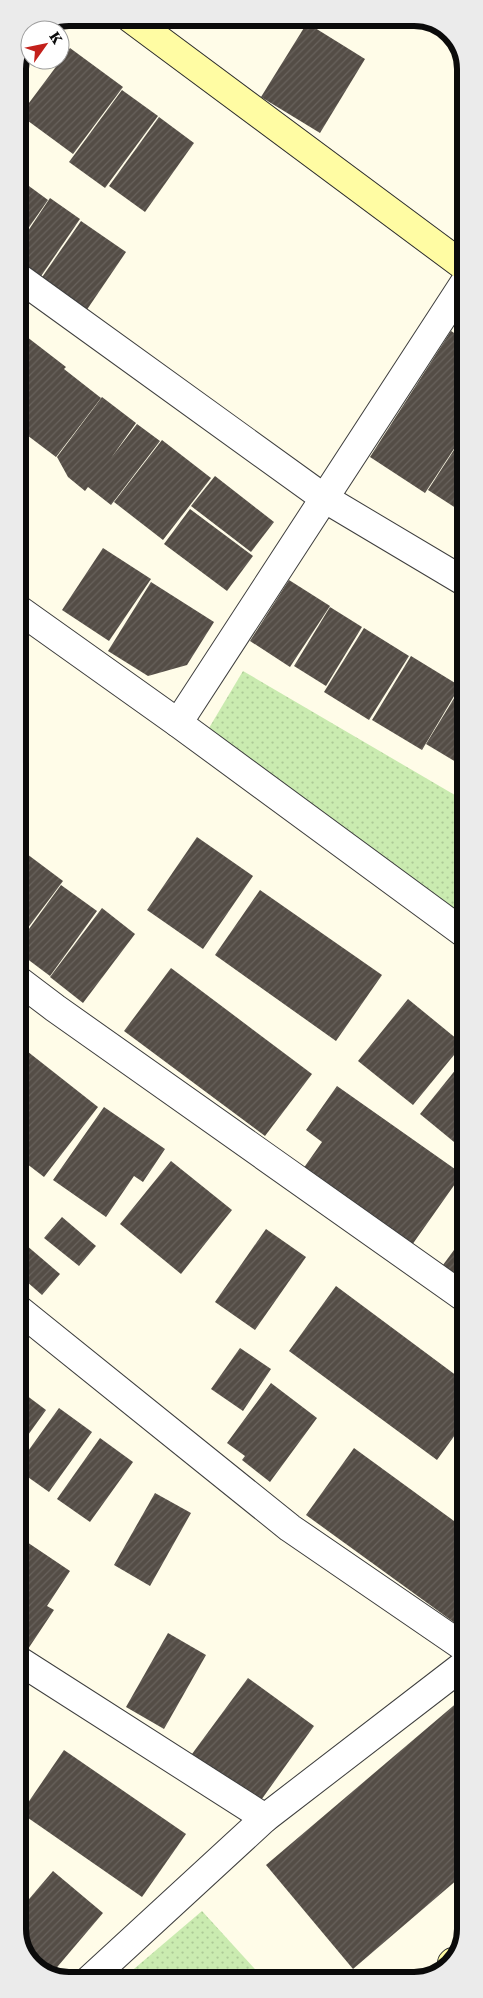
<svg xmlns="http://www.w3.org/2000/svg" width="483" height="1998" font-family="'Roboto Serif',serif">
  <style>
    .park { fill: url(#park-dots) }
    .building { fill: url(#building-hatch) }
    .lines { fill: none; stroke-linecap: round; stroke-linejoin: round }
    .street-casing { stroke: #3e3e3e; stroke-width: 30 }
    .secondary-casing { stroke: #2d2d2d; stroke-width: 30 }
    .street { stroke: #fff; stroke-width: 28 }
    .secondary { stroke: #fffca3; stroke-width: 28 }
    .rim { fill: none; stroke: #0b0b0b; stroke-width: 6 }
  </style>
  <defs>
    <pattern id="park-dots" width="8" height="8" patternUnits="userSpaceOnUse" patternTransform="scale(1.25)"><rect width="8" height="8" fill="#caebb0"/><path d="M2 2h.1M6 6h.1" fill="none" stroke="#acc896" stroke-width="1.8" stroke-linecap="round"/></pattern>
    <pattern id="building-hatch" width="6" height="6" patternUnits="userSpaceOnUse" patternTransform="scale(1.25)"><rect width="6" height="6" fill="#544d46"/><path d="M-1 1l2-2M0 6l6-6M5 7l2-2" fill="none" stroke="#68625c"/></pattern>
  </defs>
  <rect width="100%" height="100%" fill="#fffce8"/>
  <g class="park">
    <path d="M243,671l222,130v118l-256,-191z"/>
    <path d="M202,1911l63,69h-144z"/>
  </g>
  <g class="building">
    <path d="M307,23l58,36 -45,74 -59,-36z"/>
    <path d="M70,48l53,39 -50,67 -53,-39z"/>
    <path d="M122,90l36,26 -53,72 -36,-26z"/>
    <path d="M159,117l35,26 -49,69 -36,-26z"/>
    <path d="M18,178l30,22 -30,43z"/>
    <path d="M50,198l30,21 -43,63 -19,-14v-22z"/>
    <path d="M81,221l45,31 -42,62 -46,-31z"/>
    <path d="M18,330l48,37 -2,2 37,29 -45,59 -37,-28 1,-1 -2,-2z"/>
    <path d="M451,331l14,9v92l-40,61 -55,-36z"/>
    <path d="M102,397l34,26 -25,35 26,-34 23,17 -49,64 -23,-18 -3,4 -17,-14 -11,-20z"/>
    <path d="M465,433v81l-37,-24z"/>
    <path d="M162,440l49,38 -48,62 -49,-38z"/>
    <path d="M215,476l59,46 -23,30 -60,-46z"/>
    <path d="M190,509l63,47 -26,35 -63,-47z"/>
    <path d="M103,548l48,31 -42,62 -47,-31z"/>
    <path d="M289,580l41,26 -40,61 -40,-26z"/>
    <path d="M151,582l63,40 -27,43 -39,11 -40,-25z"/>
    <path d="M330,607l32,20 -36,59 -32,-20z"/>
    <path d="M364,628l45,28 -40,64 -45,-28z"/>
    <path d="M411,656l49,30 -38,64 -50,-30z"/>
    <path d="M461,687l4,2v59l-9,14 -30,-18z"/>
    <path d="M197,837l56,39 -50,73 -56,-39z"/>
    <path d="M18,843l10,7 -10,14z"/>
    <path d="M27,854l36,27 -45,60v-75z"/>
    <path d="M61,885l36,26 -47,65 -32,-24v-8z"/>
    <path d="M260,890l122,85 -46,66 -121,-86z"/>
    <path d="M102,908l33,26 -52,69 -33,-26z"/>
    <path d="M171,968l141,106 -47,62 -141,-105z"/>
    <path d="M408,999l55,45 -50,61 -55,-44z"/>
    <path d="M18,1044l80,63 -54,70 -26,-20z"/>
    <path d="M465,1058v93l-45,-37z"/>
    <path d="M337,1086l125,88 -50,71 -109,-76 19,-27 -16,-12z"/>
    <path d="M104,1107l61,42 -22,33 -9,-6 -28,41 -53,-37z"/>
    <path d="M171,1161l61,49 -51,64 -61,-50z"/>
    <path d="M62,1217l34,29 -17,20 -35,-28z"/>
    <path d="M266,1229l40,28 -51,73 -40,-28z"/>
    <path d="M465,1235v47l-22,-17z"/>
    <path d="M26,1245l34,29 -18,21 -24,-21v-20z"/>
    <path d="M336,1286l129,96v39l-28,39 -148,-109z"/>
    <path d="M240,1348l31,21 -28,42 -32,-22z"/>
    <path d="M271,1383l46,35 -47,64 -28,-22 3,-4 -18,-13z"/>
    <path d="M18,1389l28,21 -28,39z"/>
    <path d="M59,1408l33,24 -43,60 -31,-22v-5z"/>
    <path d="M100,1438l33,24 -43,60 -33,-23z"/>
    <path d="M354,1448l111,81v88l-6,9 -153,-111z"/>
    <path d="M155,1493l36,20 -41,73 -36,-21z"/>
    <path d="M18,1536l52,35 -23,35 7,4 -28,42 -8,-5z"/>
    <path d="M168,1633l38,22 -42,74 -38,-22z"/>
    <path d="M248,1678l66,48 -55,77 -67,-49z"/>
    <path d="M459,1701l6,8v164l-112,96 -87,-104z"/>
    <path d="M64,1750l122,84 -44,63 -121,-84z"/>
    <path d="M53,1871l50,42 -50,59 -29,-24 -6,-9v-27z"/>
  </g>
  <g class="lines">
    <defs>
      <g id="street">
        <path d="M18,277l306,221 141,84"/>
        <path d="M18,609l160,114 287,211"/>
        <path d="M178,723l287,-441"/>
        <path d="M18,980l37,28 410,290"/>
        <path d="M18,1309l272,219 175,120"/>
        <path d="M18,1660l247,158"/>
        <path d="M89,1980l176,-162 200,-154"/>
      </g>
      <g id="secondary">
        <path d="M130,18l335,249"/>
        <path d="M452,1963l1,-1"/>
      </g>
    </defs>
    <use href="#street" class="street-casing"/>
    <use href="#secondary" class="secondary-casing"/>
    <use href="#street" class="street"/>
    <use href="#secondary" class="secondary"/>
  </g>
  <path d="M0 0H483V1998H0ZM69 26H414A43 43 0 0 1 457 69V1929A43 43 0 0 1 414 1972H69A43 43 0 0 1 26 1929V69A43 43 0 0 1 69 26Z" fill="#ebebeb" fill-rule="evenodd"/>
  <path class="rim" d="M69 26H414A43 43 0 0 1 457 69V1929A43 43 0 0 1 414 1972H69A43 43 0 0 1 26 1929V69A43 43 0 0 1 69 26Z"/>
  <g transform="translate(45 45) rotate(57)"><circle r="24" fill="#ffffff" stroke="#9d9d9d"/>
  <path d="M0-4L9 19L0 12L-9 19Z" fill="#c3201b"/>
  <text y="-8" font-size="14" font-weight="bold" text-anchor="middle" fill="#0b0b0b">K</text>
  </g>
</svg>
